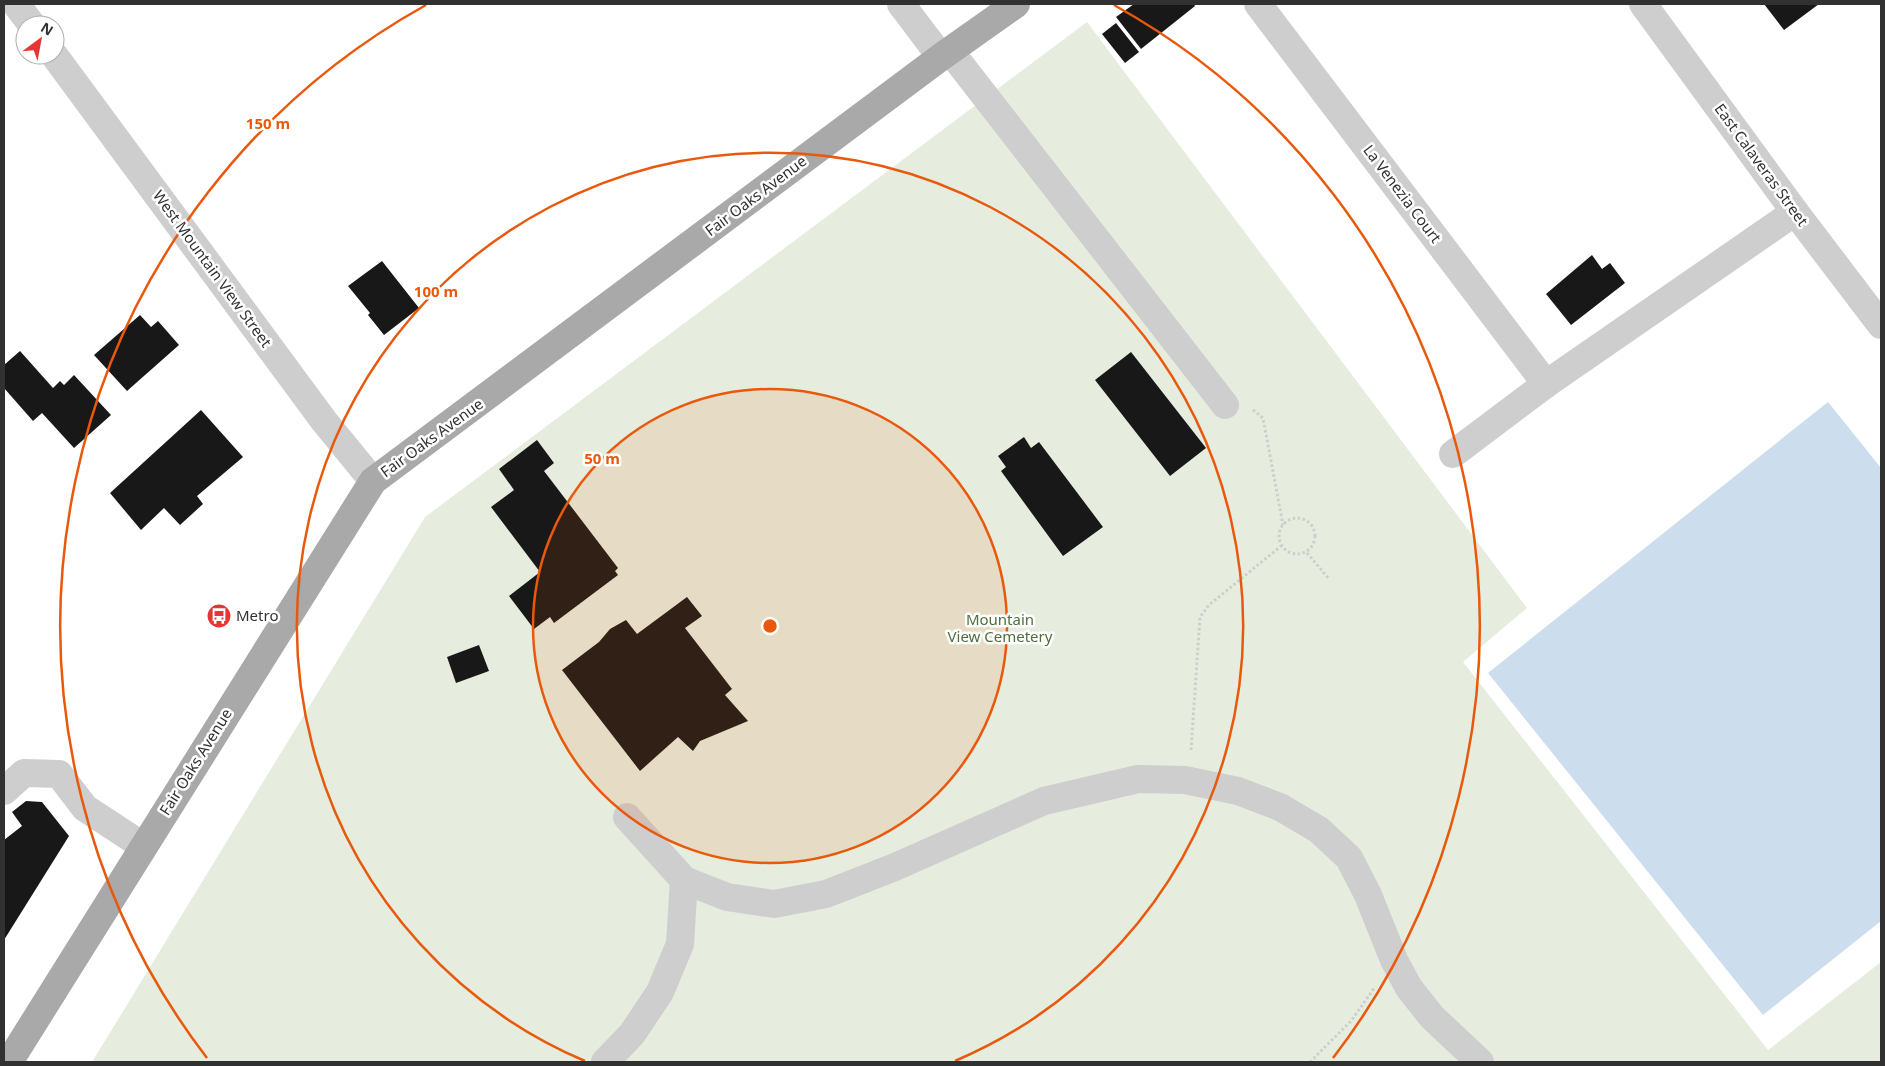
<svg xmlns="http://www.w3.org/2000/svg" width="1885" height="1066" font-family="'Noto Sans',sans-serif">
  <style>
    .green { fill: #e6eddf }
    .water { fill: #ccdded }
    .building { fill: #181818 }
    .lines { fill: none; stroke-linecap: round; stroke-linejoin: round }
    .path { stroke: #cecece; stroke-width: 3; stroke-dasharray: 2.5 2.5; stroke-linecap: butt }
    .minor { stroke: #cecece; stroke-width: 28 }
    .major { stroke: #a9a9a9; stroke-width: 28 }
    .ring { fill: none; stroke: #e8590c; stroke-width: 2.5 }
    .labels { text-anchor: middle; stroke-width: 5; stroke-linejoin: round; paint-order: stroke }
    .street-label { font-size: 15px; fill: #313131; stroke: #fff }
    .poi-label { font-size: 15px; fill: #313131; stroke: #fff; text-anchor: start }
    .park-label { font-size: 15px; fill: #506d3d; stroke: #fff }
    .centre { fill: #e8590c; stroke: #fff; stroke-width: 2.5 }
    .ring-label { font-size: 15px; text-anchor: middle; font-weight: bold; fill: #e8590c; stroke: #fff; stroke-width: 5; stroke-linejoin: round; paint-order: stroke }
  </style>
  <rect width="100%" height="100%" fill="#fff"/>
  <path class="green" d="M1087,22l440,586 -64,54 305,388 113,-88v100h-1789l333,-545z"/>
  <path class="water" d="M1828,402l53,66v453l-118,94 -275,-342z"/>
  <g class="building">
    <path d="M1134,4h60l1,2 -54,43 -25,-32z"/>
    <path d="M1764,4h55l-35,26z"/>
    <path d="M1116,23l23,29 -14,11 -23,-29z"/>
    <path d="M1592,255l10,14 8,-6 15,20 -54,42 -25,-31z"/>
    <path d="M382,261l37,47 -35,27 -16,-20 2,-2 -22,-27z"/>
    <path d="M140,315l11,12 7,-6 21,24 -52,46 -33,-36z"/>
    <path d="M20,351l33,37 7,-7 4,4 10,-10 37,40 -37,33 -32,-35 -9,8 -29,-33v-23z"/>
    <path d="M1131,352l75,96 -36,28 -75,-96z"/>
    <path d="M201,410l42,47 -46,39 6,8 -23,21 -16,-17 -23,22 -31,-37z"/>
    <path d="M1024,437l7,11 8,-6 64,85 -40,29 -62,-85 5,-4 -8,-11z"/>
    <path d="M537,440l17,23 -10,8 74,97 -3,3 3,4 -64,48 -4,-6 -16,12 -25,-33 31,-24 -49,-65 23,-17 -15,-21z"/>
    <path d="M687,597l15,19 -17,12 47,61 -7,6 23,26 -48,20 -7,10 -15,-14 -38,34 -78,-101 37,-28 11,-13 16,-9 11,14z"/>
    <path d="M479,645l10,26 -33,12 -9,-26z"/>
    <path d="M26,801l16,1 27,34 -65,104v-100l18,-14 -10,-14z"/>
  </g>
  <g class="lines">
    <g class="path">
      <path d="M1253,410l10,8 20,107"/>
      <circle cx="1297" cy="536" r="18"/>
      <path d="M1307,553l22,26"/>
      <path d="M1191,750l9,-133 9,-12 72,-59"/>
      <path d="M1310,1062l41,-41 24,-34"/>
    </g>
    <g class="minor">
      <path d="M16,4l16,21"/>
      <path d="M901,4l40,53"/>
      <path d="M1258,4l288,380"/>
      <path d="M1643,4l152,208 86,113"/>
      <path d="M950,51l275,354"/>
      <path d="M54,55l270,366 49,60"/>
      <path d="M1453,454l93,-70 249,-172"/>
      <path d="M4,791l20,-18 35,1 26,34 58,38"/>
      <path d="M627,817l57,63 43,17 47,7 52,-10 69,-27 149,-66 94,-22 47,1 53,11 42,16 39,23 30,28 19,37 26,65 15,28 23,29 48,45"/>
      <path d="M605,1062l27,-28 28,-42 20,-48 4,-64"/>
    </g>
    <path class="major" d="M9,1062l364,-581 568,-424 75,-53"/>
  </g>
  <circle cx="770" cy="626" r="237" fill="#e8590c" fill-opacity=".12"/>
  <g class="ring">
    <circle cx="770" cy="626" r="237"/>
    <path d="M585 1061A473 473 0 1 1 955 1061"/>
    <path d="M207 1058A710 710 0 0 1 426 5M1114 5A710 710 0 0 1 1333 1058"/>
  </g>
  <defs>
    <symbol id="bus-disc" viewBox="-11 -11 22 22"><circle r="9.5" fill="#e53635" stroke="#fff"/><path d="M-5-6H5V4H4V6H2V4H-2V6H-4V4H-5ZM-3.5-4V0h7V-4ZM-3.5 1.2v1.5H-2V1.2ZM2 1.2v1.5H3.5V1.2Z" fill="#fff"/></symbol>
  </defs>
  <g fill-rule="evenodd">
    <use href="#bus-disc" x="205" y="602" width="28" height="28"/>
  </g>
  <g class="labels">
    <g class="street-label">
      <text transform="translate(1761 165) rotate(54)" y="5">East Calaveras Street</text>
      <text transform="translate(1402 194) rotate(53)" y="5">La Venezia Court</text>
      <text transform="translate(756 196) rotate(-37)" y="5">Fair Oaks Avenue</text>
      <text transform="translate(212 269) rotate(54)" y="5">West Mountain View Street</text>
      <text transform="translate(432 438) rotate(-36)" y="5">Fair Oaks Avenue</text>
      <text transform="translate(196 762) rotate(-58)" y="5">Fair Oaks Avenue</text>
    </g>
    <g class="poi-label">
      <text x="236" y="621">Metro</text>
    </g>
    <g class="park-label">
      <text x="1000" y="625">Mountain<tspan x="1000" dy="17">View Cemetery</tspan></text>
    </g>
  </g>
  <circle cx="770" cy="626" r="8" class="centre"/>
  <g class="ring-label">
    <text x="268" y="129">150 m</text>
    <text x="436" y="297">100 m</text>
    <text x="602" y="464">50 m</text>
  </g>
  <rect width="1885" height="1066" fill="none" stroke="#313131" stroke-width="10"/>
  <g transform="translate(40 40) rotate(32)"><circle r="24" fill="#ffffff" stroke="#adadad"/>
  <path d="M0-4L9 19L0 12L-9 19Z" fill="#e53635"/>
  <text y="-8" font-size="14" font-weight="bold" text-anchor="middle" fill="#313131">N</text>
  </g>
</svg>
